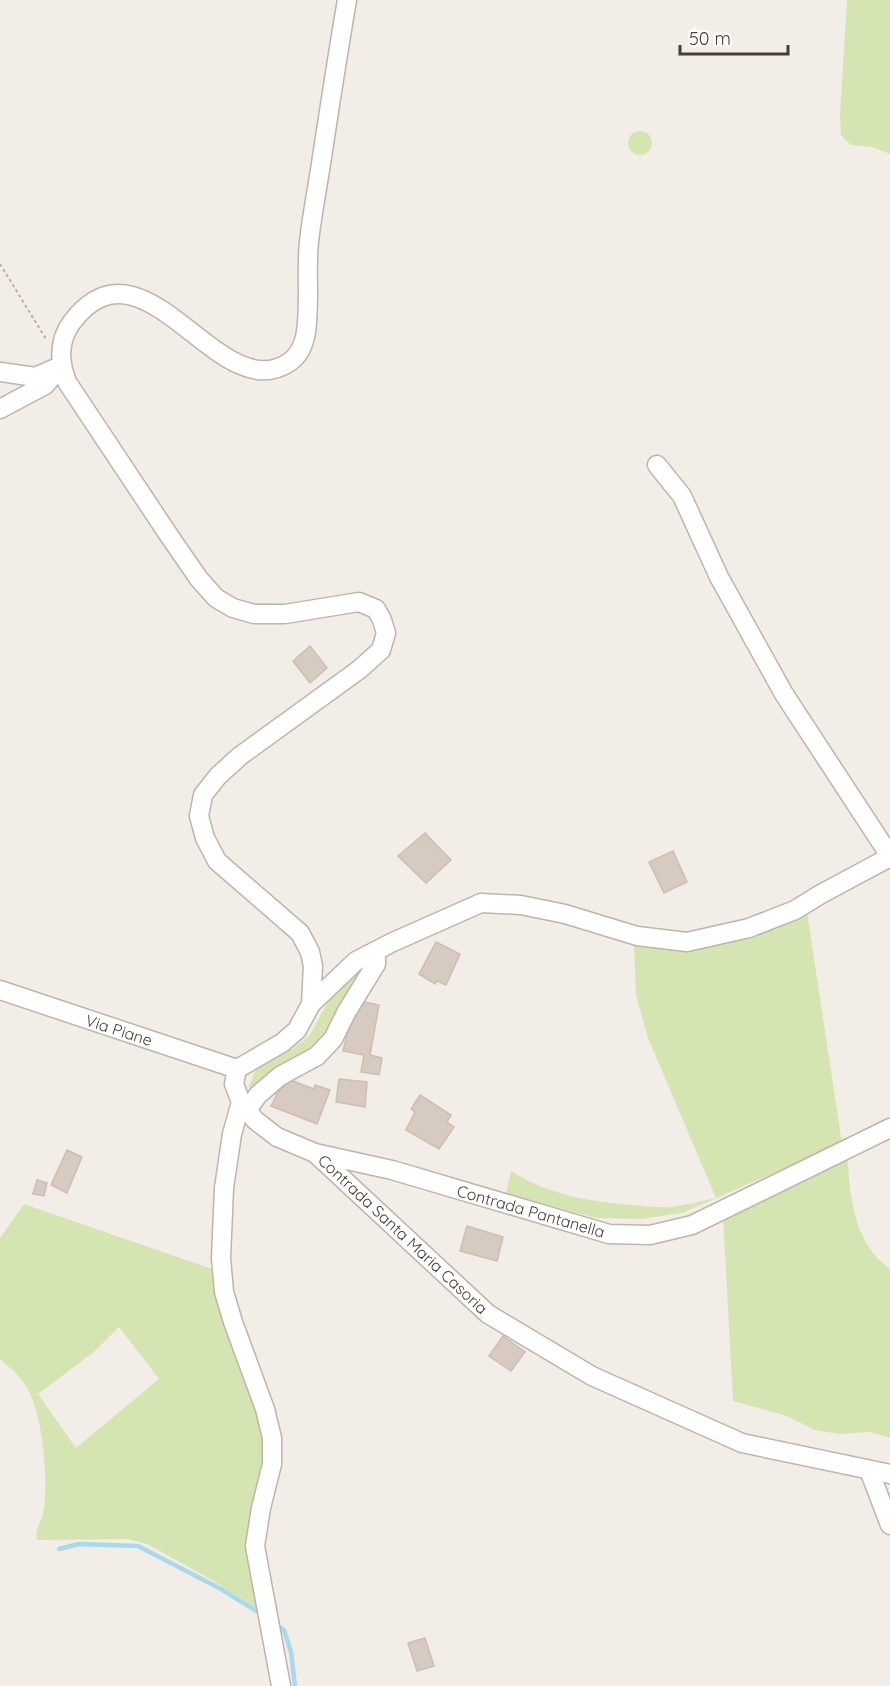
<svg xmlns="http://www.w3.org/2000/svg" width="890" height="1686" font-family="Quicksand,sans-serif">
  <style>
    .green { fill: #d5e5b2; fill-rule: evenodd }
    .lines { fill: none; stroke-linecap: round; stroke-linejoin: round }
    .stream { stroke: #a6daec; stroke-width: 4.5 }
    .building { fill: #d7cac0; stroke: #cebeb1; stroke-width: 1.5 }
    .minor-casing { stroke: #beb4aa; stroke-width: 21 }
    .path { stroke: #bfad9c; stroke-width: 2; stroke-dasharray: 3 3; stroke-linecap: butt }
    .minor { stroke: #fff; stroke-width: 18 }
    .labels { text-anchor: middle; stroke-width: 4.5; stroke-linejoin: round; paint-order: stroke }
    .street-label { font-size: 16px; fill: #453d36; stroke: #fff }
  </style>
  <rect width="100%" height="100%" fill="#f3ede7"/>
  <g class="green">
    <path d="M847,0h43v154l-18,-7 -21,-2 -10,-10 -1,-21z"/>
    <circle cx="640" cy="143" r="12"/>
    <path d="M807,912l35,231 -160,70 -41,6 -45,-1 -90,-24 5,-23c38,24 79,31 123,34 12,1 25,3 37,2 15,-2 30,-6 45,-9l-68,-160 -12,-43 -2,-50 34,4 40,-5z"/>
    <path d="M360,972l5,4 -50,75 -61,40 -4,-1 -1,-4 8,-18 37,-20 16,-13 21,-39 19,-17z"/>
    <path d="M847,1154c3,41 6,89 43,115v169l-20,-6 -31,2 -24,-4 -28,-14 -54,-15 -10,-185z"/>
    <path d="M24,1204l194,67 48,166 -4,175 -50,-32 -65,-36 -19,-5 -91,1c-3,-12 6,-20 7,-31 4,-32 -1,-96 -18,-123 -6,-10 -17,-19 -26,-27v-121zM119,1327l40,52 -83,69 -38,-54 57,-43z"/>
  </g>
  <g class="lines">
    <g class="stream">
      <path d="M59,1549l20,-5 59,2 83,43 40,25"/>
      <path d="M275,1624l9,6 7,22 4,34"/>
    </g>
  </g>
  <g class="building">
    <path d="M310,646l17,22 -17,15 -17,-22z"/>
    <path d="M425,833l26,27 -25,23 -28,-27z"/>
    <path d="M673,851l14,31 -23,11 -15,-31z"/>
    <path d="M436,942l24,12 -14,31 -9,-4 -2,3 -16,-10z"/>
    <path d="M355,1000l24,5 -9,50 12,3 -3,17 -18,-3 3,-17 -21,-4z"/>
    <path d="M285,1078l29,11 1,-4 15,5 -13,34 -46,-18z"/>
    <path d="M339,1079l28,3 -2,25 -29,-5z"/>
    <path d="M420,1095l31,20 -4,7 7,5 -15,22 -33,-19 9,-18 -4,-3z"/>
    <path d="M67,1150l15,7 -15,36 -16,-8z"/>
    <path d="M37,1180l10,3 -3,13 -11,-2z"/>
    <path d="M467,1226l36,11 -6,24 -37,-10z"/>
    <path d="M503,1336l22,16 -14,19 -22,-15z"/>
    <path d="M425,1638l9,28 -17,5 -9,-28z"/>
  </g>
  <g class="lines">
    <defs>
      <g id="minor">
        <path d="M1,372l34,5 21,-9"/>
        <path d="M0,409l45,-24 16,-19"/>
        <path d="M657,465l25,31 37,81 65,117 106,162"/>
        <path d="M0,990l237,79"/>
        <path d="M311,1004l45,-43 37,-19 88,-39 40,2 44,9 72,22 50,6 62,-14 46,-18 26,-16 69,-37"/>
        <path d="M237,1069l45,-26 15,-13 14,-26 2,-38 -3,-14 -10,-19 -83,-72 -12,-23 -6,-22 4,-21 15,-19 22,-20 120,-87 21,-19 5,-17 -4,-13 -6,-11 -17,-7 -74,12h-31l-21,-6 -17,-10 -17,-19 -29,-42 -103,-155c-8,-21 -9,-41 5,-60 72,-95 146,86 216,41 22,-14 19,-44 20,-66 0,-18 -1,-37 1,-55 3,-28 9,-57 13,-85 8,-52 16,-105 25,-157"/>
        <path d="M237,1069l-3,15 7,18 14,18 22,17 38,16 77,17 217,64 41,1 42,-10 198,-97"/>
        <path d="M241,1102l-9,32 -8,54 -3,70 3,34 9,30 32,87 7,29v26l-11,44 -6,38 26,140"/>
        <path d="M247,1110l11,-15 22,-19 37,-20 16,-17 14,-28 29,-47v-13"/>
        <path d="M316,1154l172,160 104,62 150,67 148,31"/>
        <path d="M869,1470l21,55"/>
      </g>
    </defs>
    <use href="#minor" class="minor-casing"/>
    <path class="path" d="M0,264l46,75"/>
    <use href="#minor" class="minor"/>
  </g>
  <g class="labels">
    <g class="street-label">
      <text transform="translate(119 1030) rotate(18)" y="6">Via Piane</text>
      <text transform="translate(531 1211) rotate(16)" y="6">Contrada Pantanella</text>
      <text transform="translate(403 1234) rotate(43)" y="6">Contrada Santa Maria Casoria</text>
    </g>
  </g>
  <path d="M680 45v9h108v-9" fill="none" stroke="#453d36" stroke-width="3"/>
  <text x="689" y="45" font-size="18" fill="#453d36" stroke="#ffffff" stroke-width="4.5" paint-order="stroke">50 m</text>
</svg>
